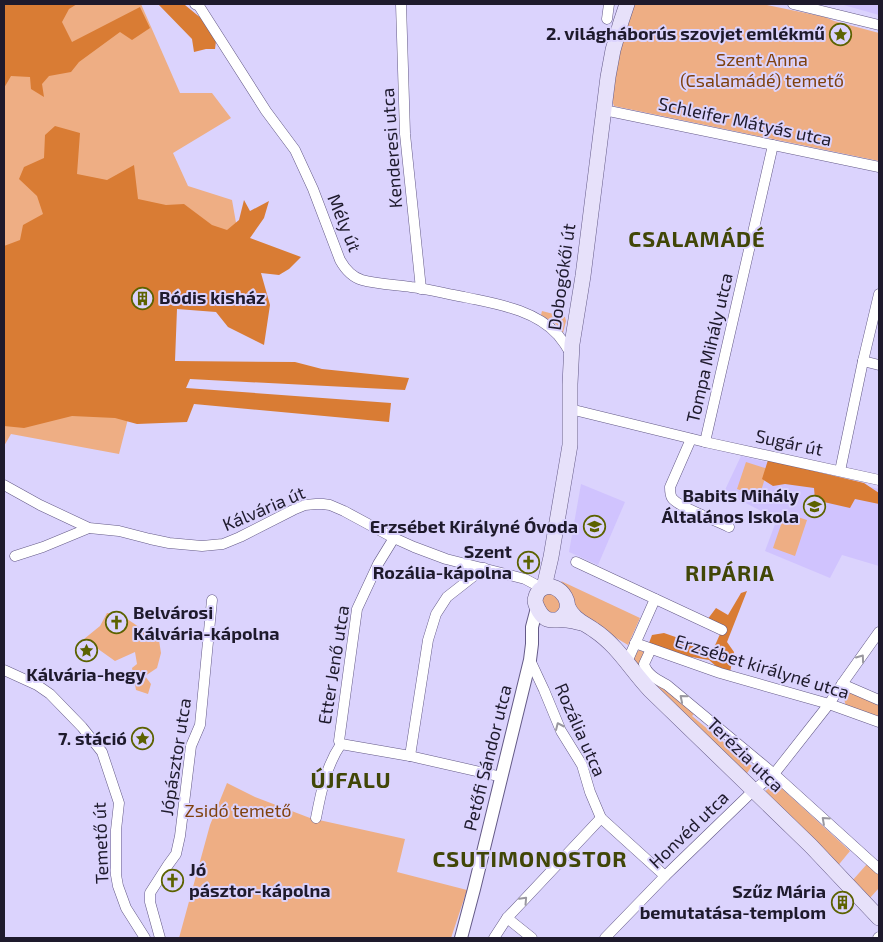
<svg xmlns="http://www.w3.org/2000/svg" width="883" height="942" font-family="'Exo 2',sans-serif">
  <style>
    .built { fill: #d0c3fe }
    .green { fill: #eeae84 }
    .forest { fill: #d97c34 }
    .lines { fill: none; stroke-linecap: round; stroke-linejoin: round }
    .minor-casing { stroke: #645a87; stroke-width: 11 }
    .tertiary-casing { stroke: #645a87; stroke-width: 14 }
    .secondary-casing { stroke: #645a87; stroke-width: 16 }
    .minor { stroke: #fff; stroke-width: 10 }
    .tertiary { stroke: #fff; stroke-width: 12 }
    .secondary { stroke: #e7e1fa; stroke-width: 15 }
    .oneway { stroke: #9a98a0 }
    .labels { text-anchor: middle; stroke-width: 4; stroke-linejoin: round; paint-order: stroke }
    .poi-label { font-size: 18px; font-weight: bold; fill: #1e1a2c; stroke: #dbd3fd; text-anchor: end }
    .park-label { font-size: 18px; fill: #7f410e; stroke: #dbd3fd }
    .street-label { font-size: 18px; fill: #1e1a2c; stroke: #dbd3fd }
    .district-label { font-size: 22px; font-weight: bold; letter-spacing: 1px; fill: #414607; stroke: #dbd3fd }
  </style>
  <rect width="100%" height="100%" fill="#dbd3fd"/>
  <g class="built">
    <path d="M840,4h39v11z"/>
    <path d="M741,456l138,33v77l-37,-11 -12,23 -65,-27 12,-32 -53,-27z"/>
    <path d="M581,484l44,18 -27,63 -29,-13z"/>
  </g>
  <g class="green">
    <path d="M4,4h137l39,89h32l19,25 -58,35 15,33 44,14 6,34 -80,68 -39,152 -108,-20 -7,12z"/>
    <path d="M633,4h129l63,13 9,4 45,12v128l-265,-55 -3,-9 7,-40z"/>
    <path d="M542,311l23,6 1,4 -3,12 -7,-9 -15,-9z"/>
    <path d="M746,462l22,7 -9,28 -22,-8z"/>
    <path d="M785,513l22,7 -12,36 -22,-8z"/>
    <path d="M561,581l79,37 -12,27 -55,-33 -5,-22z"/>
    <path d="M550,589l15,16 -14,13 -13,-22z"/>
    <path d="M107,613c16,0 29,12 41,21h10l3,19 -4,15 -12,8 6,8 -3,10 -12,-4 -4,-22 5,-4 -2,-12 -20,9 -31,-22 16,-13z"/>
    <path d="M639,650l5,2 -2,12 21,22 31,28 -2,2 60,50 -7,10 -113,-114 4,-9z"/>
    <path d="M851,691l28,12v15l-33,-11 -2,-9z"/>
    <path d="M227,783l28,14 55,21 95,21 -8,33 70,18 -16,48h-272l31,-113z"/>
    <path d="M776,783l74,68 -14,17 -72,-76z"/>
    <path d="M867,864l12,11v13l-10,11 -17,-18z"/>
  </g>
  <g class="forest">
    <path d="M4,4h73l-8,5 -7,13 10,20 68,-35 10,21 -18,12 -12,-8 -41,30 -8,10 -22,4 -7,8 2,13 -13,-8 -1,-12 -19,-1 -7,12z"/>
    <path d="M158,4l27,1 17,14 14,22 -1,8h-9l-12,3 -2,-13z"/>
    <path d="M55,126l25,7 -3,41 30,6 27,-15 4,34 28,6 18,-1 28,21 15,5 12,-10 5,-20 6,11 19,-10 -5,17 -14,20 51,19 -12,12 -10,6 -18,-2 9,32 -6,40 -36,-18 -12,-15 -39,-3 -2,52 120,1 27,7 87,9 -4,12 -215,-11 -4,9 205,15 -2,19 -195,-18 -7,18 -50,2 -22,-6 -43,-2 -48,12 -20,-2v-180l16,-6 3,-15 20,-11 -6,-18 -18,-17 5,-12 20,-9 1,-23z"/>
    <path d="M768,460l96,23 15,10v11l-24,-5 -5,9 -35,-8 -1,-12 -29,-4 -12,2 -11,-7z"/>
    <path d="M747,591l-20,51 7,10 -4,20 -13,-5 -8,-7 -29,-5 -31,-12 3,-8 12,-2 49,17 7,-16 -13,-14 9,-12 12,7 13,-22z"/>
  </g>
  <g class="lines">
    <defs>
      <g id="minor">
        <path d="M195,4l4,2 67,105 29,39 18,39 27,71c5,9 12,17 22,20 14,4 35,5 49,7 18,2 35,7 53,10 32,7 70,12 94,38 5,6 9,12 13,19"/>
        <path d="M401,4l4,130 16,155"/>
        <path d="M793,4l86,21"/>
        <path d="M607,19l2,-15"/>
        <path d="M604,110l275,57"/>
        <path d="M863,361l16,4"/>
        <path d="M570,409l135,33 174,38"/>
        <path d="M691,439l-21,48c0,4 0,8 2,11 6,9 46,23 57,29"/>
        <path d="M705,442l68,-297"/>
        <path d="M840,471l23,-110 16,-67"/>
        <path d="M4,485l36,20 49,23 30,3 31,8 19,4 33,3 21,-2 17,-7 53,-27 12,-5 11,-1h7l7,1 14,6 50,27 20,9 32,12 79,20 17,9"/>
        <path d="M394,538l-16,26 -21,45 -18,132 2,3 69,12 92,21"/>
        <path d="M15,556l28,-9 46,-19"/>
        <path d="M576,562l146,68"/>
        <path d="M635,643l85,30 109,31 50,18"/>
        <path d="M651,649l-7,15c3,11 14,16 23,21l107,89 105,95"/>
        <path d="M530,660l14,30 17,41 21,34 8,27 11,26 64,58"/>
        <path d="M627,662l28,-63"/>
        <path d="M4,670l33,15 13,9 32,33 20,25 17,51 -3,27v45l2,11 8,22 19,30"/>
        <path d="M842,684l37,16"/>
        <path d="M410,756l18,-116 8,-26 11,-17 37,-29"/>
        <path d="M316,818c5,-26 10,-52 25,-74"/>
        <path d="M507,918l25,20"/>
        <path d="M160,938l-10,-36v-9l18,-28 8,-11 4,-18 11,-90 9,-21 12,-125"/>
        <path d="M494,938l13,-20 94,-100"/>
        <path d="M605,938l60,-62 89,-86 20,-16 55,-70 13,-20 37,-52"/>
        <path d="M878,938l1,-1"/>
      </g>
      <path id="tertiary" d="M461,938l13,-49 56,-229 2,-16v-17l5,-19"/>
      <g id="secondary">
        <path d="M544,587l7,-30 19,-112v-61l2,-40 11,-68 25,-199 5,-27 8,-28 6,-18"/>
        <path d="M568,607c5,12 16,16 26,23 24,16 37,40 56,60l161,156 68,72"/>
        <path d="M557,620c23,-11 3,-40 -14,-32 -5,2 -7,7 -8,12 0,4 2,7 4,11 8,13 14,8 27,9 5,0 10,2 15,3"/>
      </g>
    </defs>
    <use href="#minor" class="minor-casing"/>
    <use href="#tertiary" class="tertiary-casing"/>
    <use href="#secondary" class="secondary-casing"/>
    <use href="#minor" class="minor"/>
    <use href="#tertiary" class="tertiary"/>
    <use href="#secondary" class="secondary"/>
  </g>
  <defs><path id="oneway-chevron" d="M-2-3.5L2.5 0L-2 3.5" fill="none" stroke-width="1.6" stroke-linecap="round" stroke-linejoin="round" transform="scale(1.25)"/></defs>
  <g class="oneway">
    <use href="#oneway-chevron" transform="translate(861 658) rotate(-54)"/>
    <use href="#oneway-chevron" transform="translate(683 698) rotate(-140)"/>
    <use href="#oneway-chevron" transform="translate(559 726) rotate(-114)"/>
    <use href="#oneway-chevron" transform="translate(825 820) rotate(-138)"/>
    <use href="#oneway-chevron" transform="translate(524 900) rotate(-47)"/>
  </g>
  <defs>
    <symbol id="sight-ring" viewBox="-11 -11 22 22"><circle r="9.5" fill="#dbd3fd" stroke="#5c6200" stroke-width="1.5"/><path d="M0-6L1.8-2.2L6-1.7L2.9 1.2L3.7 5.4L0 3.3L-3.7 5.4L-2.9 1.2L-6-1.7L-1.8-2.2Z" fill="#5c6200"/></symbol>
    <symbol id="building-ring" viewBox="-11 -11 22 22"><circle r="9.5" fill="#dbd3fd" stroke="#5c6200" stroke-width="1.5"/><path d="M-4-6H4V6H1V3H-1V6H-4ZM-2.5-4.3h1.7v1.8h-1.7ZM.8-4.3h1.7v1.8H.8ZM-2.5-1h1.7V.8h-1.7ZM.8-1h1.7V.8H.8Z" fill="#5c6200"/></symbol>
    <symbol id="school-ring" viewBox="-11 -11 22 22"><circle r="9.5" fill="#dbd3fd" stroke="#5c6200" stroke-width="1.5"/><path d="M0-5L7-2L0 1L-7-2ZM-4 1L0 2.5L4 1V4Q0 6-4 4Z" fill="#5c6200"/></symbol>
    <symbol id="church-ring" viewBox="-11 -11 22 22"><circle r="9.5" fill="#dbd3fd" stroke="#5c6200" stroke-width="1.5"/><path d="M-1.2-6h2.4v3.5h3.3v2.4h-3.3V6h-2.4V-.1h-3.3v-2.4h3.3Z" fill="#5c6200"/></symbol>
  </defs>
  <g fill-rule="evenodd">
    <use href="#sight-ring" x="828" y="22" width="25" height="25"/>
    <use href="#building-ring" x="130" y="286" width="25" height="25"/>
    <use href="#school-ring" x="802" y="494" width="25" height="25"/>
    <use href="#school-ring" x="582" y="514" width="25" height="25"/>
    <use href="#church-ring" x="516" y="550" width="25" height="25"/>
    <use href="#church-ring" x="104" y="610" width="25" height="25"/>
    <use href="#sight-ring" x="74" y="638" width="25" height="25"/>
    <use href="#sight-ring" x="130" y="726" width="25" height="25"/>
    <use href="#church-ring" x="160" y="868" width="25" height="25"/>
    <use href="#building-ring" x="830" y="890" width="25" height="25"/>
  </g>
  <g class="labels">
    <g class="poi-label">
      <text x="825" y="40">2. világháborús szovjet emlékmű</text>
      <text x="159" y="304" text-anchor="start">Bódis kisház</text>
      <text x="799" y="502">Babits Mihály<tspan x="799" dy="21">Általános Iskola</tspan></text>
      <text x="578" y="533">Erzsébet Királyné Óvoda</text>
      <text x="512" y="558">Szent<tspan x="512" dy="21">Rozália-kápolna</tspan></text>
      <text x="133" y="619" text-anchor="start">Belvárosi<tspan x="133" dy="21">Kálvária-kápolna</tspan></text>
      <text x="86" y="681" text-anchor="middle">Kálvária-hegy</text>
      <text x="127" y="745">7. stáció</text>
      <text x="189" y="876" text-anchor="start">Jó<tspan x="189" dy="21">pásztor-kápolna</tspan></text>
      <text x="826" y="898">Szűz Mária<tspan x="826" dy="21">bemutatása-templom</tspan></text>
    </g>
    <g class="park-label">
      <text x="762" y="66">Szent Anna<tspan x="762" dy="21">(Csalamádé) temető</tspan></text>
      <text x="238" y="817">Zsidó temető</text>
    </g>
    <g class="street-label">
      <text transform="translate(745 122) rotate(12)" y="6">Schleifer Mátyás utca</text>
      <text transform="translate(392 148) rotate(-94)" y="6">Kenderesi utca</text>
      <text transform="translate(344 223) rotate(68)" y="6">Mély út</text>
      <text transform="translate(562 277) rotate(-82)" y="6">Dobogókői út</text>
      <text transform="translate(710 348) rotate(-77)" y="6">Tompa Mihály utca</text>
      <text transform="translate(789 443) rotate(12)" y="6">Sugár út</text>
      <text transform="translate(264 509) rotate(-23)" y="6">Kálvária út</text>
      <text transform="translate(334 665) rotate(-81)" y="6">Etter Jenő utca</text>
      <text transform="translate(762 667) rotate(17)" y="6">Erzsébet királyné utca</text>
      <text transform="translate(580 730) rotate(66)" y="6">Rozália utca</text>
      <text transform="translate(745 755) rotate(44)" y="6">Terézia utca</text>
      <text transform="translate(176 757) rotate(-81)" y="6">Jópásztor utca</text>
      <text transform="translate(488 758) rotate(-76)" y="6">Petőfi Sándor utca</text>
      <text transform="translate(689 830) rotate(-44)" y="6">Honvéd utca</text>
      <text transform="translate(101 843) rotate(-92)" y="6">Temető út</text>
    </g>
    <g class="district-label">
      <text x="697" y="247">CSALAMÁDÉ</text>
      <text x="730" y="581">RIPÁRIA</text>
      <text x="351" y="788">ÚJFALU</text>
      <text x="530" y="867">CSUTIMONOSTOR</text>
    </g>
  </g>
  <rect width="883" height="942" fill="none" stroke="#1e1a2c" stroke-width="10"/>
</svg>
